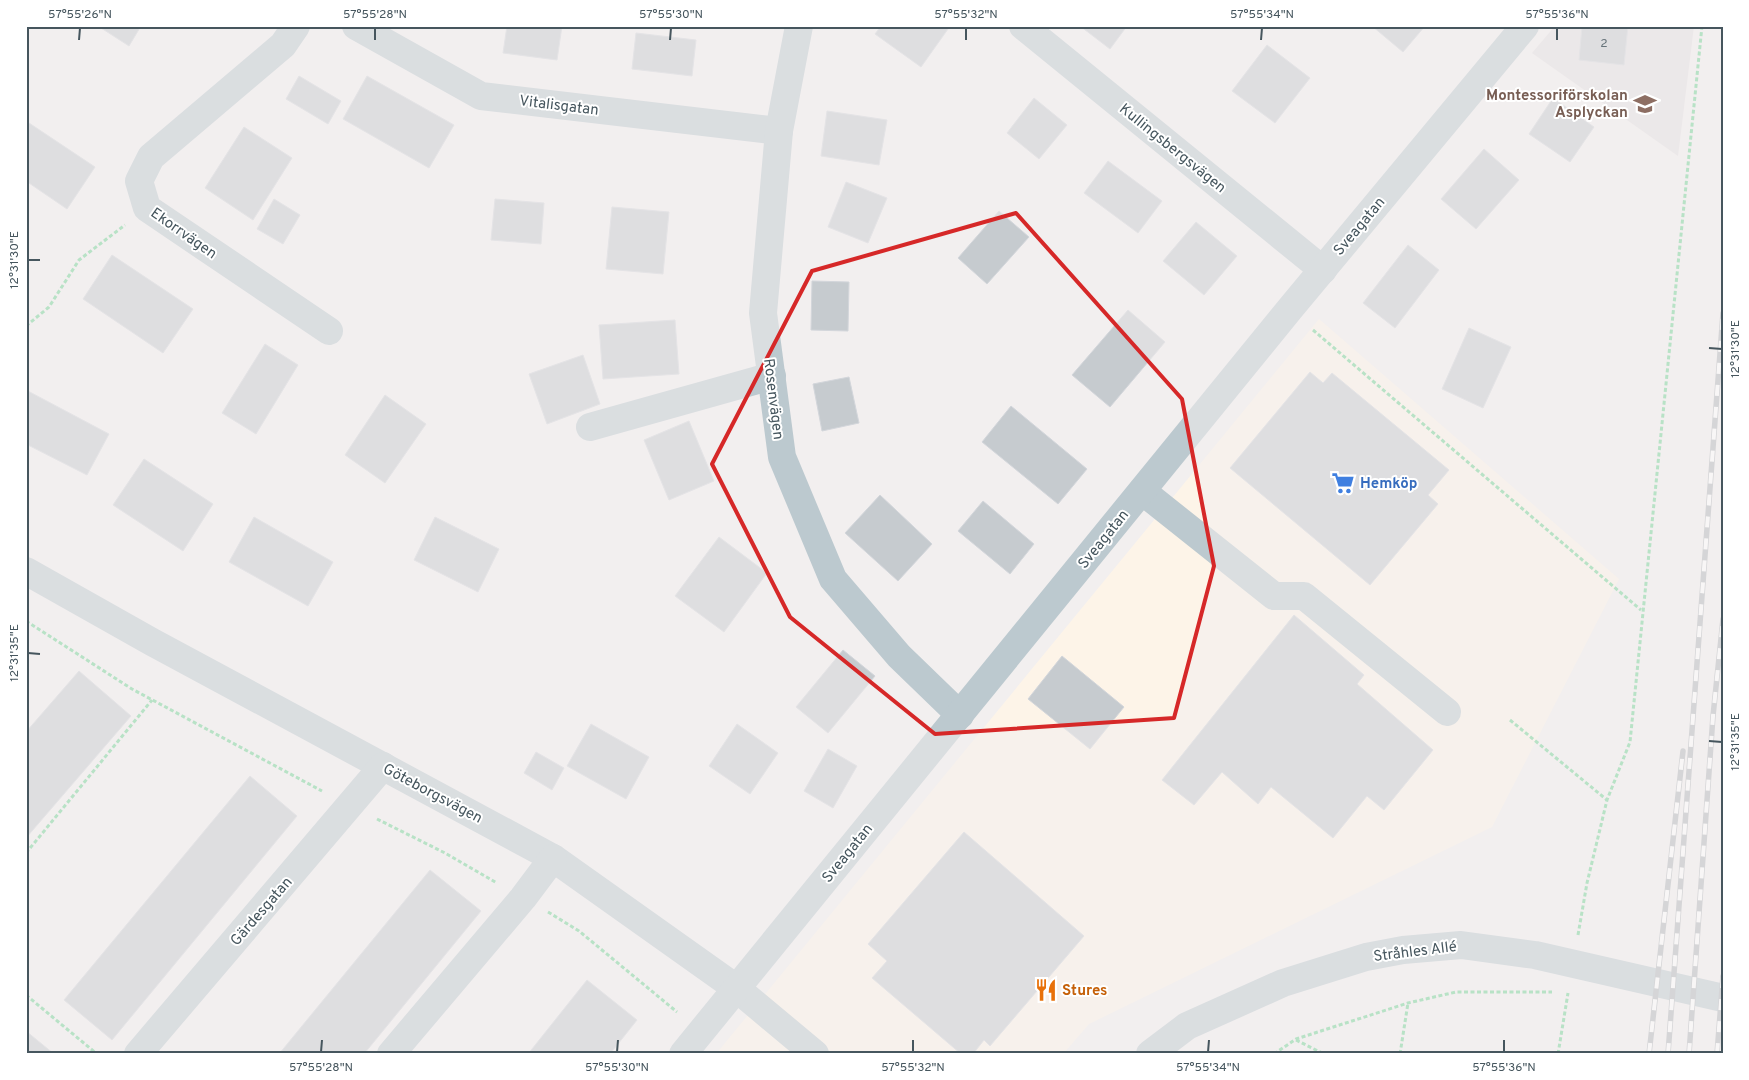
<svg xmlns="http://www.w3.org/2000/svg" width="1749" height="1080" font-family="Overpass,sans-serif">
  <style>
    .commercial { fill: #fdf4e8 }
    .education { fill: #e3e0e2 }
    .building { fill: #c6cbcf; stroke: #d3d6db }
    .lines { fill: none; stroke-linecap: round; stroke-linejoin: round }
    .path { stroke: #71d295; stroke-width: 3; stroke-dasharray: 4 2.5; stroke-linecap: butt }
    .minor { stroke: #bcc9cf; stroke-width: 28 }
    .rail-casing { stroke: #b1b6ba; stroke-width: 5.5 }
    .rail { stroke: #fff; stroke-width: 4; stroke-dasharray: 11; stroke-linecap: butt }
    .marked { fill: none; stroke: #d62828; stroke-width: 4; stroke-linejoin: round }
    .ticks { fill: none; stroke: #46565e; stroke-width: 2 }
    .labels { text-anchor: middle; stroke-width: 4; stroke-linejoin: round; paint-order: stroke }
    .number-label { font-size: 12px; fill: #66737a }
    .education-label { font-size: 15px; font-weight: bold; fill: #785e54; stroke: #fff; text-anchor: end }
    .street-label { font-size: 15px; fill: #46565e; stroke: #fff }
    .shop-label { font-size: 15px; font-weight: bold; fill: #366cbe; stroke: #fff; text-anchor: start }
    .food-label { font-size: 15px; font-weight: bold; fill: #c56008; stroke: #fff; text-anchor: start }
    .neatline { fill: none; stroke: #46565e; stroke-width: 2 }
    .ticks-label { font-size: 12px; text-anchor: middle; fill: #46565e }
  </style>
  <rect width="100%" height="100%" fill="#f2efef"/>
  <path class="commercial" d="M1319,319l300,260 -127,248 -403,197 -26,30h-347z"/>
  <path class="education" d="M1555,26h139l-16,130 -146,-103z"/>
  <g class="building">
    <path d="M98,26h43l-12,20z"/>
    <path d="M507,26h55l-5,34 -54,-7z"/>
    <path d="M881,26h63l4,3 -27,38 -46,-33z"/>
    <path d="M1080,26h47l-17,23z"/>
    <path d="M1372,26h53l-22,26z"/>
    <path d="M1582,26h46l-4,39 -45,-5z"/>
    <path d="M636,33l60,7 -4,36 -60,-7z"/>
    <path d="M1267,45l43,33 -35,45 -43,-32z"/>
    <path d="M299,76l42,25 -13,23 -42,-25z"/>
    <path d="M367,76l87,49 -25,43 -86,-49z"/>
    <path d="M1034,98l33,27 -28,34 -32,-26z"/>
    <path d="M1553,98l41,29 -24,35 -41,-28z"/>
    <path d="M827,111l60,9 -8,45 -58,-9z"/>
    <path d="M26,121l69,46 -28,42 -41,-28z"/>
    <path d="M244,127l48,31 -39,62 -48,-32z"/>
    <path d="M1484,149l35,31 -43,49 -35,-30z"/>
    <path d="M1108,161l54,40 -24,32 -54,-40z"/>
    <path d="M846,182l41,16 -19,45 -40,-16z"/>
    <path d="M274,199l26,16 -17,29 -26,-15z"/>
    <path d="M495,199l49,4 -3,41 -50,-4z"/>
    <path d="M612,207l57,5 -6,62 -57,-5z"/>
    <path d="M999,211l30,26 -42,47 -29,-26z"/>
    <path d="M1196,222l41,34 -33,39 -41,-34z"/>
    <path d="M1408,245l31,25 -44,58 -32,-25z"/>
    <path d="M112,255l81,54 -30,44 -80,-54z"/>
    <path d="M812,281l37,1 -1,49 -37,-1z"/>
    <path d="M1128,310l37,32 -55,65 -38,-32z"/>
    <path d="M675,320l4,54 -76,5 -4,-54z"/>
    <path d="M1469,328l42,19 -28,61 -41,-19z"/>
    <path d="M265,344l33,21 -42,69 -34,-21z"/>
    <path d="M583,355l17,49 -53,20 -18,-50z"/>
    <path d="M1310,372l13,11 9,-10 117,97 -21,25 10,9 -68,81 -140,-117z"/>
    <path d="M849,377l10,46 -37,8 -9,-47z"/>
    <path d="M26,390l83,44 -22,41 -61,-31z"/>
    <path d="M385,395l41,29 -41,59 -40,-28z"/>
    <path d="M1011,406l76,63 -29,35 -76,-62z"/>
    <path d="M689,421l25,60 -45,19 -25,-60z"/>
    <path d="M144,459l69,45 -30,47 -70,-46z"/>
    <path d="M880,495l52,49 -34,37 -53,-48z"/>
    <path d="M983,501l51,43 -24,30 -52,-43z"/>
    <path d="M254,517l79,45 -25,44 -79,-44z"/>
    <path d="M435,517l64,32 -21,43 -64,-32z"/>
    <path d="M719,537l48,36 -43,59 -49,-36z"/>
    <path d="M1294,615l70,60 -7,9 76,66 -49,60 -17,-14 -34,42 -62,-51 -13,17 -36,-32 -28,33 -32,-25z"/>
    <path d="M843,650l32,26 -47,57 -32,-26z"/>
    <path d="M1062,656l62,51 -34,42 -62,-50z"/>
    <path d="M79,671l52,45 -105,122v-106z"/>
    <path d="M591,724l58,33 -23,42 -59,-33z"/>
    <path d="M737,724l41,29 -28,41 -41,-28z"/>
    <path d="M828,749l29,17 -24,42 -29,-17z"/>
    <path d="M536,752l28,16 -12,22 -28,-17z"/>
    <path d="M250,776l47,40 -185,224 -48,-40z"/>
    <path d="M964,832l120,104 -94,110 -6,-6 -11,14h-12l-89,-76 15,-17 -19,-17z"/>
    <path d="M430,870l51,41 -117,143h-85z"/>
    <path d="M587,980l50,40 -27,34h-82z"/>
    <path d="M26,1031l28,23h-28z"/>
  </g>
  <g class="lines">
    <g class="path">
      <path d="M26,326l23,-19 30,-47 46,-35"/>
      <path d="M1313,330l328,280"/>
      <path d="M26,621l106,68 190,102"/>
      <path d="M1510,720l97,80"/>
      <path d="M377,819l68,34 52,30"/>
      <path d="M26,853l126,-153"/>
      <path d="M548,912l31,19 98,81"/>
      <path d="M1578,935l9,-52 20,-83 23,-58 72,-716"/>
      <path d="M26,995l71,59"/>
      <path d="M1296,1040l28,14"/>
      <path d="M1274,1054l22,-15 112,-36 48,-11h96"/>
      <path d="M1400,1054l8,-51"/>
      <path d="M1558,1054l10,-61"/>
    </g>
    <g class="minor">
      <path d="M296,26l-13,19 -132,112 -12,24 8,27 182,123"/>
      <path d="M356,26l125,70 298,35"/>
      <path d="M799,26l-20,105 -16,182 19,144 51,122 66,77 61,59"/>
      <path d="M1023,26l300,244"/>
      <path d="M590,427l182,-51"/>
      <path d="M1142,491l132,105h30l143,116"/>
      <path d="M26,571l126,71 401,216 183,130 79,66"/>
      <path d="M138,1054l245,-288"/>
      <path d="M391,1054l132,-156 30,-40"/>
      <path d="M683,1054l606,-744 236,-284"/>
      <path d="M1150,1054l37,-28 96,-43 83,-26 37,-7 58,-5 74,10 188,43"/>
    </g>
    <defs>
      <g id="rail">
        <path d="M1649,1054l34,-303"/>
        <path d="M1668,1054l55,-741"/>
        <path d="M1689,1054l24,-338 10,-97"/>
        <path d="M1717,1054l6,-78"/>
      </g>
    </defs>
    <use href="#rail" class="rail-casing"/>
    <use href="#rail" class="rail"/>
  </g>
  <path d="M0 0H1749V1080H0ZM1016,213l166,186 32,167 -40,152 -239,16 -145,-117 -78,-153 100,-193z" fill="#f2efef" fill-opacity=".55" fill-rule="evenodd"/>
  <path class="marked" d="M1016,213l166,186 32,167 -40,152 -239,16 -145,-117 -78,-153 100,-193z"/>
  <path class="ticks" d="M79,40l1,-12M375,40v-12M670,40l1,-12M966,40v-12M1261,40l1,-12M1557,40v-12M28,260h12M1709,348l13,1M28,653l12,1M1709,741l13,1M321,1052l1,-12M617,1052l1,-12M913,1052v-12M1208,1052l1,-12M1504,1052v-12"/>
  <defs>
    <symbol id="school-bare" viewBox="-9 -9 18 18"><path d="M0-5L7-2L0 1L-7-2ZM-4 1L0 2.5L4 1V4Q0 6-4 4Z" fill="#8d6e63" stroke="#fff" stroke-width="2.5" paint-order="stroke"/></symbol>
    <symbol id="supermarket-bare" viewBox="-9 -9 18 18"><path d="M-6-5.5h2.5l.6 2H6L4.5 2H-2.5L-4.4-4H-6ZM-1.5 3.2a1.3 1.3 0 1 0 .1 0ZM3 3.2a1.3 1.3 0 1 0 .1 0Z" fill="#3f7fe0" stroke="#fff" stroke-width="2.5" paint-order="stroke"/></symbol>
    <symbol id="restaurant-bare" viewBox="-9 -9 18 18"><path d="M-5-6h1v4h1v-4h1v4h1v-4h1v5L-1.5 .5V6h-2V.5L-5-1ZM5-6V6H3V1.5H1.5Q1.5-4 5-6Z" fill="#e8710a" stroke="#fff" stroke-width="2.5" paint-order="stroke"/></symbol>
  </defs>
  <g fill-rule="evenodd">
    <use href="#school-bare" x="1629" y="88" width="32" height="32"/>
    <use href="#supermarket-bare" x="1327" y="467" width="32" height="32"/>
    <use href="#restaurant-bare" x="1030" y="974" width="32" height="32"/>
  </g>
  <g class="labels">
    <g class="number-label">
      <text x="1604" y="47">2</text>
    </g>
    <g class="education-label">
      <text x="1628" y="100">Montessoriförskolan<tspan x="1628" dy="17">Asplyckan</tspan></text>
    </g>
    <g class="street-label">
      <text transform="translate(559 105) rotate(7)" y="5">Vitalisgatan</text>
      <text transform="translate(1173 148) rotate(39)" y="5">Kullingsbergsvägen</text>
      <text transform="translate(1359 226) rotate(-50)" y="5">Sveagatan</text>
      <text transform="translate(184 233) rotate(35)" y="5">Ekorrvägen</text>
      <text transform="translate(774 399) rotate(83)" y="5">Rosenvägen</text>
      <text transform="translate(1103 539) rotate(-51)" y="5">Sveagatan</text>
      <text transform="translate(433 793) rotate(28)" y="5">Göteborgsvägen</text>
      <text transform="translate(847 853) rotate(-51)" y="5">Sveagatan</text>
      <text transform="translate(261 911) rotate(-49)" y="5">Gärdesgatan</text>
      <text transform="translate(1415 951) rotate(-7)" y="5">Stråhles Allé</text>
    </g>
    <g class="shop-label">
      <text x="1360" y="488">Hemköp</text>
    </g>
    <g class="food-label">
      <text x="1062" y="995">Stures</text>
    </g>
  </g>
  <rect width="1749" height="1080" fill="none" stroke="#ffffff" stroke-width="55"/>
  <rect x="28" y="28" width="1694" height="1024" class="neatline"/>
  <g class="ticks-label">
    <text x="80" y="18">57°55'26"N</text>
    <text x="375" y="18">57°55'28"N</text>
    <text x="671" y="18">57°55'30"N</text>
    <text x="966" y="18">57°55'32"N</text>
    <text x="1262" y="18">57°55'34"N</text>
    <text x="1557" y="18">57°55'36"N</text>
    <text transform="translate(14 260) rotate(-90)" y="4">12°31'30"E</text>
    <text transform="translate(1735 349) rotate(-90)" y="4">12°31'30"E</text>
    <text transform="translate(14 653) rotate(-90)" y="4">12°31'35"E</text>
    <text transform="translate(1735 742) rotate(-90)" y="4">12°31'35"E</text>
    <text x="321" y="1071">57°55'28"N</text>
    <text x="617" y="1071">57°55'30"N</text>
    <text x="913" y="1071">57°55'32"N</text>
    <text x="1208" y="1071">57°55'34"N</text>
    <text x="1504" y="1071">57°55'36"N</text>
  </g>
</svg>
